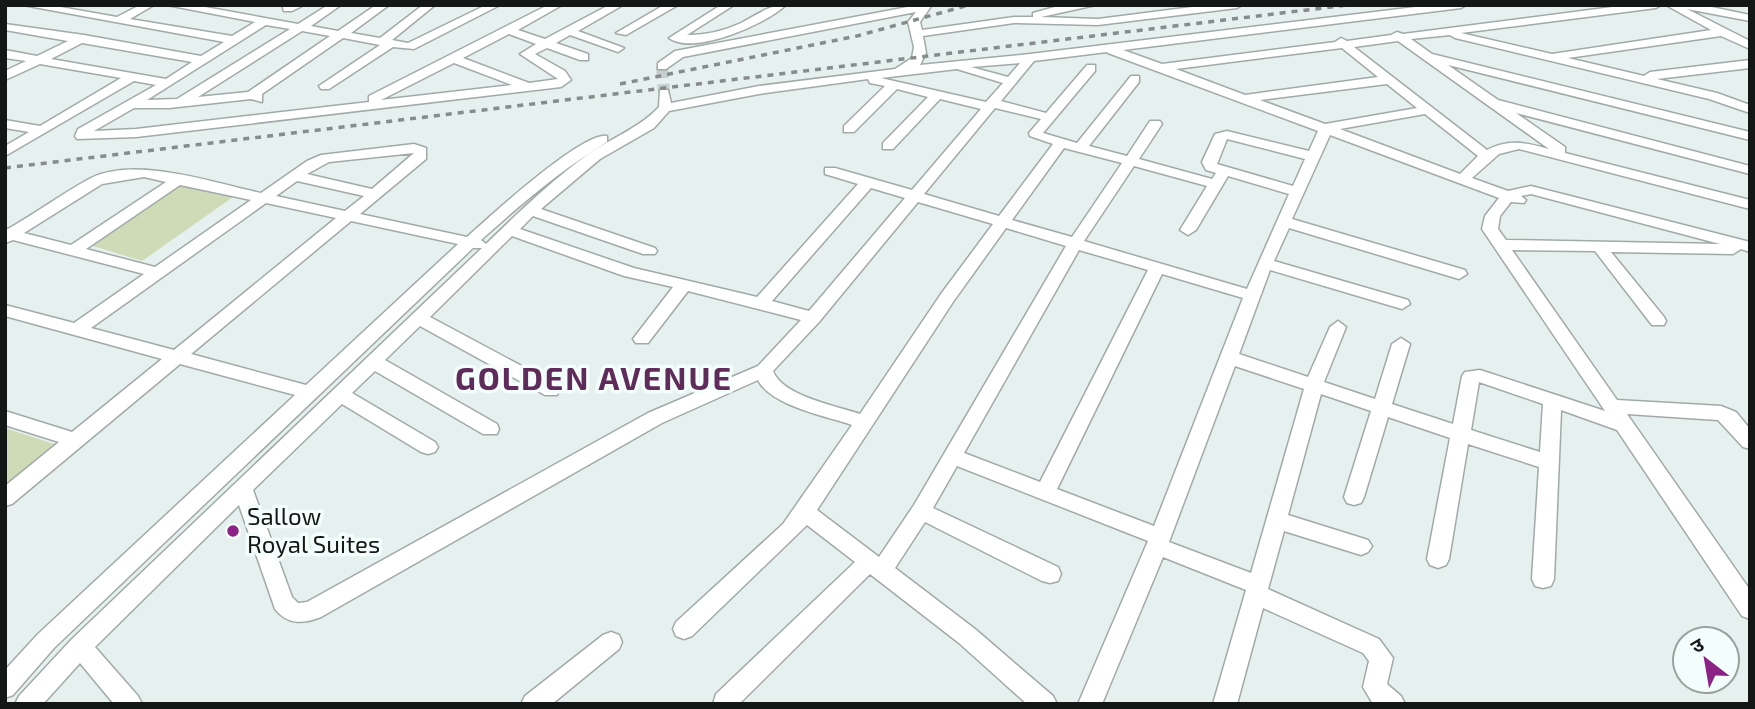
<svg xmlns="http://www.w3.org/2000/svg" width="1755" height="709" font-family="'Exo 2','Noto Sans Devanagari',sans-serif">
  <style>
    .green { fill: #cfdbb6 }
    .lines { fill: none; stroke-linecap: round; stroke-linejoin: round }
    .minor-tunnel { stroke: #c6cfce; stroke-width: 12; stroke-dasharray: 12 6; stroke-linecap: butt }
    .minor-casing { stroke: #a1aaa8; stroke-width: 3 }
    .minor { fill: #fff; fill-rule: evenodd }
    .rail { stroke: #858c8b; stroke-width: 3.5; stroke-dasharray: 6 6; stroke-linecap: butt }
    .poi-dot { fill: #8c2186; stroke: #f3fdfb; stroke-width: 2.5 }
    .labels { text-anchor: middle; stroke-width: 7; stroke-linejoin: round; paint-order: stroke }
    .poi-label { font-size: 24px; fill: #141716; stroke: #f3fdfb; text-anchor: start }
    .district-label { font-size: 32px; font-weight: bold; letter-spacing: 2px; fill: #5f2b5a; stroke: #f3fdfb }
  </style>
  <rect width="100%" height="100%" fill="#e6f0ee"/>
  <g class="green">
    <path d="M180,185l53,12 -91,64 -49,-15z"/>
    <path d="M5,428l55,18 -55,42z"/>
  </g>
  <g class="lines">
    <path class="minor-tunnel" d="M662,66l2,27"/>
    <defs>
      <g id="minor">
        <path d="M23,5h26l68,12 23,-12h14l-24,14 102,17 23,-14 -88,-17h27l104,19 30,-19h13l-30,21 27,5 38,-26h13l-38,28 29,5 43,-33h12l-43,35 16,3 78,-38h14l-86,44 -21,-2 -64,42h-8l-2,-3 61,-41 -37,-7 -81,56v8l-11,-3 -82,9h-35l-40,23 42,-2 233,-27v-6l179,-91h14l-44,25 27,9 64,-34h14l-45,26 46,17 -6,4 -48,-17 -14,8 32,11v6h-8l-33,-12 -12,6 30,17 6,9 -10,7 -425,50 -59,2 -2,-3 3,-7 78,-44 -22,-4 -129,75v-10l24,-14 -24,-4v-8l35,6 81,-48 -81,-14 -35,16v-9l21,-10 -21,-3v-8l32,6 31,-15 -63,-11v-6l79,11 117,21 23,-14zM266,25l24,4 -113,70 -30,1zM302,31l28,5 -82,56 -50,5zM509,34l27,10 -16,10 38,25 -29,4 -66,-25zM82,43l110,19 -26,17 -115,-20zM454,63l58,22 -131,15z"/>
        <path d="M282,5h22l-12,6h-8z"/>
        <path d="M664,5h14l-52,30 -10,-2z"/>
        <path d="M721,5h13l-47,30c19,0 37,-4 54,-12 16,-8 27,-18 45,-18 -20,19 -92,51 -117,33z"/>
        <path d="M918,5h14l-12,17 2,8 92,-13h19v-4l29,-8h34l-55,12 57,2 110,-14h34l-5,3 -139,17 -84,-2 -91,13 3,17 -6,12 110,-11 402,-49h34l-5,3 -338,42 39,14 173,-22 6,-4 6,3 44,-6 6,-3 6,2 225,-29h33l-5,3 -195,25 91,21 159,-24 -45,-25h36l48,10v6l-63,-12 63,32v8l-29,-13 -153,22 76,18 6,-4 100,-12v8l-93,11 60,14 33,12v8l-41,-14 -254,-61 -5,-3 -39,4 21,15 318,78v8l-302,-75 50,35 252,66v8l-234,-61 49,34v6l185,47v9l-231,-60 -20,5 -27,24 36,13 23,-5 219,56v10l-9,-3 -8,5 -122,-2 53,65 2,4 -2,4h-12l-57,-74 -83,-1 105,150 104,6 15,6 14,17v20l-7,-2 -25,-27 -91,-6 123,176v29l-8,-3 -125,-186 -56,-20 -7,169 -3,7 -8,2 -8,-2 -3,-7 7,-112 -71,-23 -19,115 -3,6 -8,3 -8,-3 -3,-6 23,-121 -62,-21 -24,80 -3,6 -7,2 -7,-2 -3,-6 27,-86 -50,-17 -33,121 80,25 4,6 -4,6 -7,3 -77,-24 -16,58 111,50 14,19 -6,26 14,12 4,8h-32l-10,-17 6,-26 -6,-8 -100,-45 -26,96h-24l33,-114 -83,-33 -61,147h-24l70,-163 -191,-75 -24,42 125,59 3,7 -3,7 -8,2 -8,-2 -117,-59 -30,46 80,61 78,67 4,8h-30l-68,-61 -89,-69 -131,130h-26l3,-10 139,-132 -48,-37 -115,111 -8,3 -8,-3 -3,-7 3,-7 107,-98 69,-99c-26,-9 -81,-19 -94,-45l-96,43 -341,194c-18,7 -33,8 -46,-8l-36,-104 -144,142 43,49 4,8h-28l-34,-41 -37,41h-28l4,-8 53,-57 410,-391h-9l-419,400 -41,47 -8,3v-28l33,-36 257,-239 -115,-31 -168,140 -7,2v-20l54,-44 -54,-17v-14l67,21 90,-73 -157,-43v-11l69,18 70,-49 -131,-34 -8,3v-15l3,1c28,-16 55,-36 83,-51 46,-22 122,5 170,15l46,-32 14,-6 93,-11 12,4v11l-66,55 107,23c21,-19 116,-106 140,-101v6c-46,28 -86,62 -126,98l5,4c32,-31 65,-63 101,-89 24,-17 51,-26 72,-48l1,-17h8l3,13 88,-17 136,-17 17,-11 2,-11 -6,-25 8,-10 -233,45 -17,12h-8v-6l17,-12zM1398,41l151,108c-23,-6 -40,-11 -62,1l-133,-103zM1342,48l36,29 -133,18 -69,-26zM1107,52l1,1 210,78 -9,20 -82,-20 -12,3 -13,28 4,8 10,3 -4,6 -73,-20 23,-35 -2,-3h-10l-23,35 -38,-10 50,-64v-6h-8l-54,67 -34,-10 52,-62v-6h-8l-41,48 -45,-12 33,-40zM1020,63l-12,14 -37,-10zM957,69l46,14 -17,19 -105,-24zM868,79l2,4 15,3 -41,40v6h10l43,-43 31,8 -45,46v6h10l47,-50 41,10 -69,81 -77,-22h-10v6l33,10 -101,113 -123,-29 -114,-39 13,-13 110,38h12l2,-3 -2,-3 -114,-39 59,-50 54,-31 15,-17 90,-17zM1387,84l30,24 -92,16 -65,-24zM995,108l46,11 -12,14 1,3 23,8 -54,72 -75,-22zM1425,114l53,42 -18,18 -120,-45zM1330,135l169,63 -14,18 -3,13 123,182 -125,-41 -15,2 -3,4 -9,48 -61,-20 18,-60 -9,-6 -9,6 -17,55 -51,-17 22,-55 -8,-6 -8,6 -22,50 -69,-23 31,-84 132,39 8,-5 -2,-4 -134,-39 15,-33 170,51 8,-5 -2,-4 -173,-51zM1227,139l78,20 -12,27 -76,-22zM1064,148l58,15 -50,74 -60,-17zM414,153l-42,36 -65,-15 22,-12zM1134,166l73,20 -27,44 8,5 8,-5 32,-54 61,18 -42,95 -163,-48zM144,177l22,5 -95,63 -47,-12 78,-49zM297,181l67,15 -19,15 -69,-15zM180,185l71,15 -96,67 -69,-18zM871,188l34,10 -96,113 -37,-10zM1531,194l189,50 -214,-4 -8,-11 2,-13 11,-14 13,1 2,-3 -5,-4zM918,202l75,22 -52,70 -81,120c-23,-8 -78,-18 -87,-43l46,-49zM266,203l70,15 -162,132 -83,-22zM351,221l107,23 -152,141 -115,-31zM1006,228l60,18 -152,259 -35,52 -62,-47 136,-208zM512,236l112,40 49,11 -37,48 -3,4 3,4h12l40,-52 113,29 -43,46 -110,47 -341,189 -9,1 -6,-6 -39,-107 89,-86 79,48 7,2 7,-2 3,-5 -3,-5 -83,-49 23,-22 108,63h14l2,-5 -2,-5 -112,-64 35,-34 125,69h12l3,-5 -3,-5 -127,-68zM1079,250l69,20 -108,212 -76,-29zM1162,274l81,24 -89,228 -97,-37zM1235,366l69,23 -53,184 -82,-31zM1479,382l64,22 -3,48 -69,-22z"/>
        <path d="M611,632l8,3 3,7 -3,7 -67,55h-31l4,-8 78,-61z"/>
      </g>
    </defs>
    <use href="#minor" class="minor-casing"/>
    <use href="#minor" class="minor"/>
    <g class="rail">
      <path d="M620,84l237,-48 112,-31"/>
      <path d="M5,168l1343,-163"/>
    </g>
  </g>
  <circle class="poi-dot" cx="233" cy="531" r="7"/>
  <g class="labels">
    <g class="poi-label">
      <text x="247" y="525">Sallow<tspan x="247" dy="28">Royal Suites</tspan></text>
    </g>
    <g class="district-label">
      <text x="594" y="390">GOLDEN AVENUE</text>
    </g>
  </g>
  <rect width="1755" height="709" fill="none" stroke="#141716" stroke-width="14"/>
  <g transform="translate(1706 660) rotate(329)"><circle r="33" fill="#f3fdfb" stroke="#9aa19f" stroke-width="2"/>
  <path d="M0-5L12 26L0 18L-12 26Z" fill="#8c2186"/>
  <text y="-10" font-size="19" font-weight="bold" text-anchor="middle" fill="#141716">उ</text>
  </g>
</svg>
